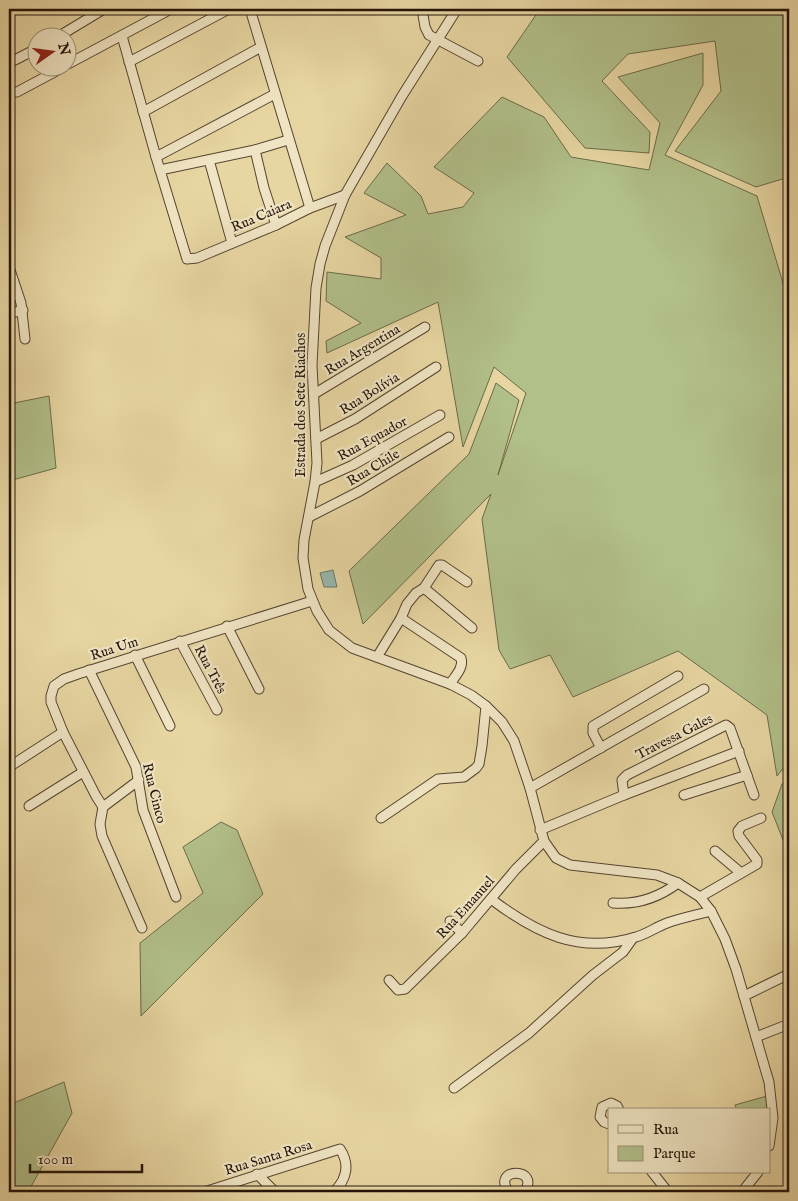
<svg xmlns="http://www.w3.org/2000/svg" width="798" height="1201" font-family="'IM FELL English',serif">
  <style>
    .green { fill: #b1bf89; stroke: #6b6a4a }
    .water { fill: #98b7ad; stroke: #6a766c }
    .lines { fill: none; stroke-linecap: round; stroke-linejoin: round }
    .minor-casing { stroke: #564430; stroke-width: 11 }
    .minor { stroke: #efe4c3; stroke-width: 9 }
    .labels { text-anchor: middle; stroke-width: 4.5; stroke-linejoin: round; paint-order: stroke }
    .street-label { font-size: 14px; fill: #25140a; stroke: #efe4c3 }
  </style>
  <rect width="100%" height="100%" fill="#e7d6a2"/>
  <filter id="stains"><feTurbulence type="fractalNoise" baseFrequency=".004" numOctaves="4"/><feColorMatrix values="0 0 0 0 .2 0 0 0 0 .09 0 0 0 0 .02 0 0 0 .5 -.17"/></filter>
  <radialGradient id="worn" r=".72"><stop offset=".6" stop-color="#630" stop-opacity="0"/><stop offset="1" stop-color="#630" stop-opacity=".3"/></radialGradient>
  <g class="green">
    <path d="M540,9h249v168l-33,10 -81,-36 46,-60 -6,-50 -87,13 -26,27 48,51 -1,21 -64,-5 -78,-91z"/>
    <path d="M703,53v32l-38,70 92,41 32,107v458l-12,15 -10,-61 -89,-64 -105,46 -23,-42 -40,14 -11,-19 -17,-131 9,-25 -128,130 -14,-53 120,-117 27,-71 23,17 -21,75 28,-82 -32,-26 -31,80 -25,-145 -111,51 -1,-12 35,-18 -35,-22 1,-29 54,7v-21l-36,-21 61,-22 -42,-22 23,-30 34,33 7,18 35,-7 11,-14 -40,-26 68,-70 42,20 27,40 78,13 11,-47 -42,-46z"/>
    <path d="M49,396l7,72 -47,13v-77z"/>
    <path d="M789,781v74l-17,-43 10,-28z"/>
    <path d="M221,822l16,8 26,64 -122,122 -1,-73 63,-50 -20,-46z"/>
    <path d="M64,1082l8,31 -44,79h-19v-87z"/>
    <path d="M767,1096v14h-30l-2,-5z"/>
  </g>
  <path class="water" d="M333,570l4,17h-13l-4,-14z"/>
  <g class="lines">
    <defs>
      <g id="minor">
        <path d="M250,9l60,199"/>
        <path d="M422,9l3,18 4,8 49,26"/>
        <path d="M457,9l-55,87 -57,99 -20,51 -5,18 -4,24 -4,77 5,98 -2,19 -11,58 -1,18 5,31 9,22 12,19 23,18 98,36 21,11 15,11 16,16 12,19 16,47 14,53 12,17 14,7 87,10 21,8 22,14 11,14 14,28 11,30 33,113 4,36 -4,28"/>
        <path d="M122,36l34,121 31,102 10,-1 79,-33 34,-17 35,-13"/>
        <path d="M56,38l48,-29"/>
        <path d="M129,62l100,-53"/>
        <path d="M9,63l29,-15"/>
        <path d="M68,64l103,-55"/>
        <path d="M9,92h8l45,-24"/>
        <path d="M143,112l118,-65"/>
        <path d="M255,150l9,38 12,37"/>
        <path d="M156,157l119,-63"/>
        <path d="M209,160l23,83"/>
        <path d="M160,170l95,-20 33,-10"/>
        <path d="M9,267l12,36 4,36"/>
        <path d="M9,314l14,-4"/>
        <path d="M314,394l111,-67"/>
        <path d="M316,439l39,-20 81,-52"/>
        <path d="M315,482l38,-17 87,-50"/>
        <path d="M309,517l51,-26 89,-54"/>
        <path d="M424,588l48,40"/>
        <path d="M401,618l60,40c3,10 -6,18 -11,26"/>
        <path d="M227,626l32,63"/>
        <path d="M180,641l37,69"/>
        <path d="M135,655l35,71"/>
        <path d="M377,657l24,-39 6,-14 9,-11 8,-5 15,-23h3l25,17"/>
        <path d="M89,670l47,97 7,43 33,87"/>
        <path d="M601,748l-8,-15v-7l85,-50"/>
        <path d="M9,767l54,-35"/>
        <path d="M139,780l-36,27 -3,17 2,12 40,92"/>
        <path d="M530,788l174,-99"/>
        <path d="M624,795l-2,-15 5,-5 99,-50 4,3 24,67"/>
        <path d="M684,795l63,-20"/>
        <path d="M29,806l54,-34"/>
        <path d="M103,807l-7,-11 -33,-64 -12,-30v-6l3,-10 10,-7 14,-5 234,-73"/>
        <path d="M381,818l57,-39 26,-2 12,-9 3,-4 3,-18 4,-40"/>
        <path d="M540,830l84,-35 115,-44"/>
        <path d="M715,851l26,22"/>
        <path d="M700,897l57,-33v-4l-18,-24 -1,-5 4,-5 19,-8"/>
        <path d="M491,899c45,34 88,56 145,38 11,-3 20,-10 31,-14 14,-5 29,-8 44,-12"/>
        <path d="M613,903c25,2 45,-5 65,-20"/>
        <path d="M450,921l12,12"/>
        <path d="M389,980l9,10 7,-1 57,-56 54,-64 28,-28"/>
        <path d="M744,996l45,-22"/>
        <path d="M756,1037l33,-13"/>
        <path d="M454,1088l75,-55 64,-58 30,-23 10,-14"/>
        <path d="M609,1124l-5,-2 -4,-5 2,-10 9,-4 6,3 2,4"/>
        <path d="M652,1172l16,20"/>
        <path d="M257,1174l18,18"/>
        <path d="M204,1192l136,-43c10,15 7,30 -6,43"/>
        <path d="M509,1192c-19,-25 33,-25 15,0"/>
        <path d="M742,1192l16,-20"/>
      </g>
    </defs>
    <use href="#minor" class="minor-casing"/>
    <use href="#minor" class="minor"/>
  </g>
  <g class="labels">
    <g class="street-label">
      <text transform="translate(261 215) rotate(-23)" y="5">Rua Caiara</text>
      <text transform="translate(362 349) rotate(-31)" y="5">Rua Argentina</text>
      <text transform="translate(369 393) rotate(-32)" y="5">Rua Bolívia</text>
      <text transform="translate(300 405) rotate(-90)" y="5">Estrada dos Sete Riachos</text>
      <text transform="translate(372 438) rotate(-29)" y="5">Rua Equador</text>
      <text transform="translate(373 467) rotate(-31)" y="5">Rua Chile</text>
      <text transform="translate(114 648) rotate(-18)" y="5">Rua Um</text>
      <text transform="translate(211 669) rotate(62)" y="5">Rua Três</text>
      <text transform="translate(674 736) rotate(-27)" y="5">Travessa Gales</text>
      <text transform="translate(155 793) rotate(76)" y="5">Rua Cinco</text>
      <text transform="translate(465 907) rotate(-48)" y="5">Rua Emanuel</text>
      <text transform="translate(268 1157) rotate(-17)" y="5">Rua Santa Rosa</text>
    </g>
  </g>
  <rect width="798" height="1201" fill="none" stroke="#e7d6a2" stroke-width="30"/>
  <rect x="10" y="10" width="778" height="1181" fill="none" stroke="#25140a" stroke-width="2.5"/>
  <rect x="15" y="15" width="768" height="1171" fill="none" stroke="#25140a"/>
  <rect x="608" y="1108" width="162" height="65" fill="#efe4c3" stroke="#9e9179"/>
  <rect x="618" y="1125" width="25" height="8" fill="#efe4c3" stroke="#9e9179"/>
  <text x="653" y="1134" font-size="15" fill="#25140a">Rua</text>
  <rect x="618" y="1146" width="25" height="15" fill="#b1bf89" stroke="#9e9179"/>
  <text x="653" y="1158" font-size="15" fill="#25140a">Parque</text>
  <g transform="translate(52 52) rotate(76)"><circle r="24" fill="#efe4c3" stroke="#9e9179"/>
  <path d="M0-4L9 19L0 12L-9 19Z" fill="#8f2418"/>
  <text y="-8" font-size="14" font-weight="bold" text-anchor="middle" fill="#25140a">N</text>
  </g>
  <path d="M30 1164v8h112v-8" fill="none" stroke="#25140a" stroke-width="2.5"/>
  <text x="38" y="1164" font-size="15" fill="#25140a" stroke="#efe4c3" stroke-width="4" paint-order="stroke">100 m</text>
  <rect width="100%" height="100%" filter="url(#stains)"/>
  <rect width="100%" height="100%" fill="url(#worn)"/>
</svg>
